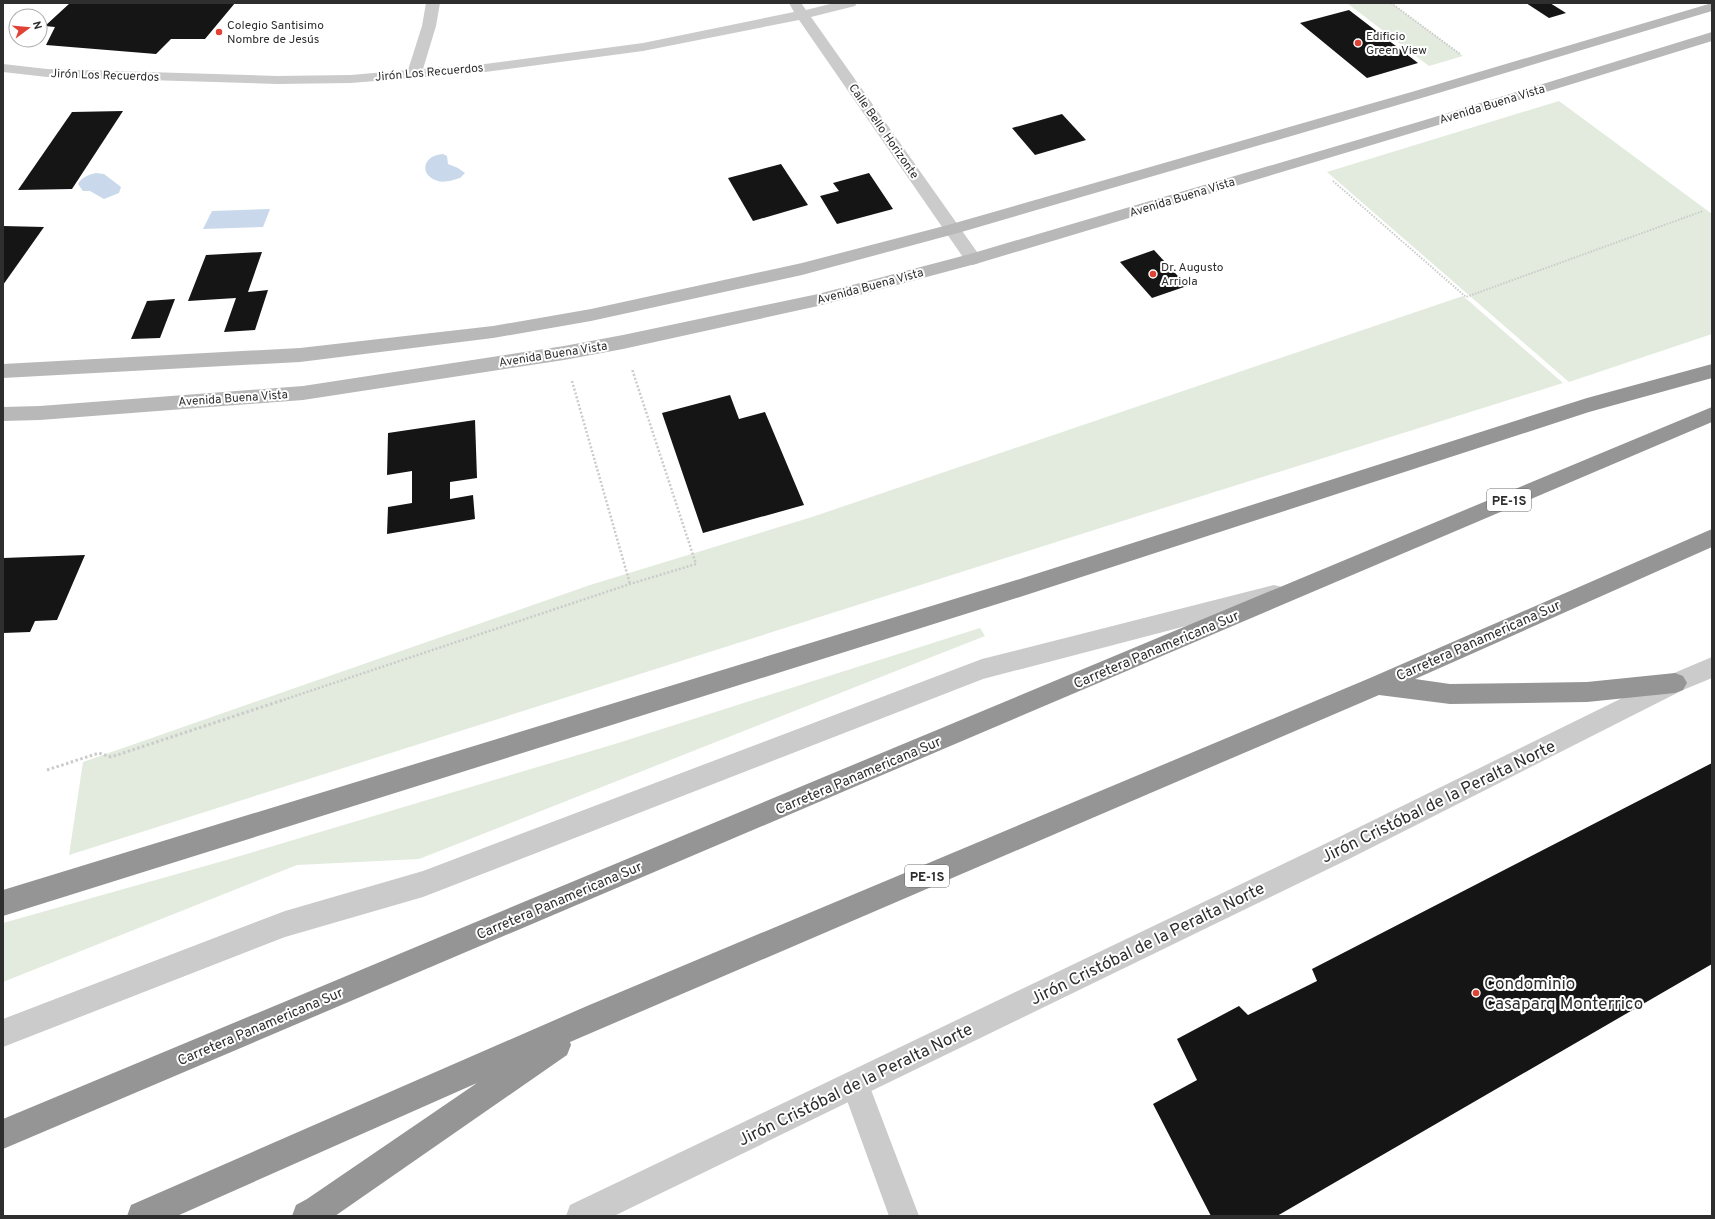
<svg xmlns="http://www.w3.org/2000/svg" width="1715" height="1219" font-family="Overpass,sans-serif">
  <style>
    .green { fill: #e2ebdd }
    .water { fill: #c9d9eb }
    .building { fill: #151515 }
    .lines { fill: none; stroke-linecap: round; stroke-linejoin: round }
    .path-far2 { stroke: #cbcbcb; stroke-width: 2; stroke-dasharray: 1.5 1.5; stroke-linecap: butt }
    .path-far1 { stroke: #cbcbcb; stroke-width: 2.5; stroke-dasharray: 2 2; stroke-linecap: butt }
    .path { stroke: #cbcbcb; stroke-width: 3; stroke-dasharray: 2.5 2.5; stroke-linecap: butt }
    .service { fill: #cbcbcb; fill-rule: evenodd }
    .pedestrian { fill: #cbcbcb; fill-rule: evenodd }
    .minor { fill: #cbcbcb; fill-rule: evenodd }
    .tertiary { fill: #cbcbcb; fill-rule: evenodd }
    .secondary { fill: #b8b8b8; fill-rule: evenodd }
    .motorway { fill: #959595; fill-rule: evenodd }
    .poi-dot { fill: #e04236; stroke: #fff; stroke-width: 1.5 }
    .labels { text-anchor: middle; stroke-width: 4; stroke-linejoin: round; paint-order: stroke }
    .far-poi-label { font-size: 12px; fill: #2e2e2e; stroke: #fff; text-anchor: start }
    .far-street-label { font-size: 12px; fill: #2e2e2e; stroke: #fff }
    .shield { fill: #fff; stroke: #6d6d6d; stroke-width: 1 }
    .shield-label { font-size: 13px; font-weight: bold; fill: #2e2e2e }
    .street-label { font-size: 14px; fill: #2e2e2e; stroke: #fff }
    .near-street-label { font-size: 17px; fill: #2e2e2e; stroke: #fff }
    .near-poi-label { font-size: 17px; fill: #2e2e2e; stroke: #fff; text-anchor: start }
  </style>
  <rect width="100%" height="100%" fill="#fff"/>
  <g class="green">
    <path d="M1347,3h44l72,53 -34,10z"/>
    <path d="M1559,101l153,113v120l-143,48 -242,-210z"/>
    <path d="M1463,296l100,87 -409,128 -1085,344 14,-93 507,-177 222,-68z"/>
    <path d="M980,628l5,8 -566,223 -122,6 -294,117v-59l220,-62 395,-118z"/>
  </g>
  <g class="water">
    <path d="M443,154l4,2 1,8 10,4 7,5 -5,5c-6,2 -16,5 -22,3 -20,-6 -15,-26 5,-27z"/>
    <path d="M96,173l8,1 17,13 -2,6 -15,6 -14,-8h-7l-5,-7c4,-7 10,-9 18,-11z"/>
    <path d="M270,209l-7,18 -60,2 9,-18z"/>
  </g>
  <g class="building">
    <path d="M70,3h165l-30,36h-34l-15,15 -110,-9 9,-18 -10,-1z"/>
    <path d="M1526,3h24l16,10 -17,5z"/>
    <path d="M1349,10l69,53 -51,15 -67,-55z"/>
    <path d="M123,111l-51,78 -54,1 54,-78z"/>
    <path d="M1062,114l24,26 -51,15 -23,-27z"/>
    <path d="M781,164l27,41 -55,16 -25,-43z"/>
    <path d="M869,173l24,36 -56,15 -17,-28 19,-5 -6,-8z"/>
    <path d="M3,226l41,1 -41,58z"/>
    <path d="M1154,250l33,36 -35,12 -32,-36z"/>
    <path d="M262,252l-14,40 20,-2 -13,40 -31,2 12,-34 -48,3 18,-46z"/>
    <path d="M175,299l-15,39 -29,1 16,-38z"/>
    <path d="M730,395l9,24 26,-7 39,93 -101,28 -41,-120z"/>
    <path d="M475,420l2,58 -27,4v17l23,-4 2,24 -88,15 1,-27 24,-4v-32l-25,4 1,-42z"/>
    <path d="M85,555l-28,65 -22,1 -5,11 -27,1v-75z"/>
    <path d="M1712,763v201l-435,252h-66l-58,-112 44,-24 -20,-41 62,-33 9,9 69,-34 -5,-12z"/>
  </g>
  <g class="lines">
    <g class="path-far2">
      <path d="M1391,3l69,51"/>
      <path d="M1333,181l133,116 237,-86"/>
    </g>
    <g class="path-far1">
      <path d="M572,381l58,203"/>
      <path d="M280,701l350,-117 66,-20 -64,-195"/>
    </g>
    <path class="path" d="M47,770l52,-17 12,4 172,-57"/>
    <path class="service" d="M1274,585l8,2 3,7 -3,7 -299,78 -560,218 -138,40 -282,110v-28l282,-108 138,-40 559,-212z"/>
    <path class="pedestrian" d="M855,1070l10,4 54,142h-30l-48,-132 4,-10z"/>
    <path class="minor" d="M426,3h14l-4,23 -13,43 62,-5 158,-21 151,-31 -5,-9h12l5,7 28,-7h23l-2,3 -44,11 171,242 -3,4 -6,2 -6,-2 -168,-243 -156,31 -158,21 -134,11 -74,1 -230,-7 -44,-5v-8l44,5 230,7 74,-1 57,-5 14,-44z"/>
    <path class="tertiary" d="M1712,657v21l-29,12 -332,168 -737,358h-48l4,-11 763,-365 334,-164z"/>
    <g class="secondary">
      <path d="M1712,3v8l-287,86 -467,136 -156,42 -211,46 -98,17 -193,24 -297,16v-14l297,-16 193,-22 98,-17 211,-46 146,-38 467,-134z"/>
      <path d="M1712,32v9l-277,85 -456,137 -161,43 -195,43 -59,11 -261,40 -263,20 -37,1v-14l37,-1 263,-20 261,-40 59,-11 195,-41 152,-40 455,-134z"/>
    </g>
    <g class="motorway">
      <path d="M1712,364v14l-123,34 -566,184 -1020,320v-26l1020,-312 564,-180z"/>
      <path d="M1712,407v15l-1709,727v-30z"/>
      <path d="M1712,529v18l-297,132 35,5 137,-2 88,-9 8,3 4,7 -4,7 -8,3 -88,9 -137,2 -71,-9 -809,347 1,3 -4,10 -232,161h-43l4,-11 11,-6 170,-116 -300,133h-50l4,-11 456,-199 783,-328z"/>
    </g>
  </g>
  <g class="poi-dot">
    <circle cx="219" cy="32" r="4"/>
    <circle cx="1358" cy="43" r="4"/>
    <circle cx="1153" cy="274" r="4"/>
    <circle cx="1476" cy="993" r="4"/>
  </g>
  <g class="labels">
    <g class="far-poi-label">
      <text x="227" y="29">Colegio Santisimo<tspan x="227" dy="14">Nombre de Jesús</tspan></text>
      <text x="1366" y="40">Edificio<tspan x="1366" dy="14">Green View</tspan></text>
      <text x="1161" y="271">Dr. Augusto<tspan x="1161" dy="14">Arriola</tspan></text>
    </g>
    <g class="far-street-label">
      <text transform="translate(429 72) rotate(-5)" y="4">Jirón Los Recuerdos</text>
      <text transform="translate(105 75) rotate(2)" y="4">Jirón Los Recuerdos</text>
      <text transform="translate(1492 104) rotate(-17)" y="4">Avenida Buena Vista</text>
      <text transform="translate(884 131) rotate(55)" y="4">Calle Bello Horizonte</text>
      <text transform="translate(1182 197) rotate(-17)" y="4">Avenida Buena Vista</text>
      <text transform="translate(870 286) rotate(-15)" y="4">Avenida Buena Vista</text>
      <text transform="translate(553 354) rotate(-9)" y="4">Avenida Buena Vista</text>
      <text transform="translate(233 398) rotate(-4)" y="4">Avenida Buena Vista</text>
    </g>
    <g class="shield">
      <rect x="1487" y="489" width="44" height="22" rx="3"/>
      <rect x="905" y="865" width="44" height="22" rx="3"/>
    </g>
    <g class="shield-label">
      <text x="1509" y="505">PE-1S</text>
      <text x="927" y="881">PE-1S</text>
    </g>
    <g class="street-label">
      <text transform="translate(1478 640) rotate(-24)" y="5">Carretera Panamericana Sur</text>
      <text transform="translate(1156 649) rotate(-23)" y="5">Carretera Panamericana Sur</text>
      <text transform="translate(858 775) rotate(-23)" y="5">Carretera Panamericana Sur</text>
      <text transform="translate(559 900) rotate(-23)" y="5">Carretera Panamericana Sur</text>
      <text transform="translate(260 1026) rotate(-23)" y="5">Carretera Panamericana Sur</text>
    </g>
    <g class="near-street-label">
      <text transform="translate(1438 801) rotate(-26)" y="6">Jirón Cristóbal de la Peralta Norte</text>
      <text transform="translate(1147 943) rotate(-26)" y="6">Jirón Cristóbal de la Peralta Norte</text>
      <text transform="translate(855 1084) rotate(-26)" y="6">Jirón Cristóbal de la Peralta Norte</text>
    </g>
    <g class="near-poi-label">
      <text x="1484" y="989">Condominio<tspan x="1484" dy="20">Casaparq Monterrico</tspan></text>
    </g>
  </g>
  <rect width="1715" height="1219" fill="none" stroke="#2e2e2e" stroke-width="8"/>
  <g transform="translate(28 28) rotate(74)"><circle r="19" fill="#ffffff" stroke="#ababab"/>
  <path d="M0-3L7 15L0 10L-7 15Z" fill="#e04236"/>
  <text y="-6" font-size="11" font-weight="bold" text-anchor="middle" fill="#2e2e2e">N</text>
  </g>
</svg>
